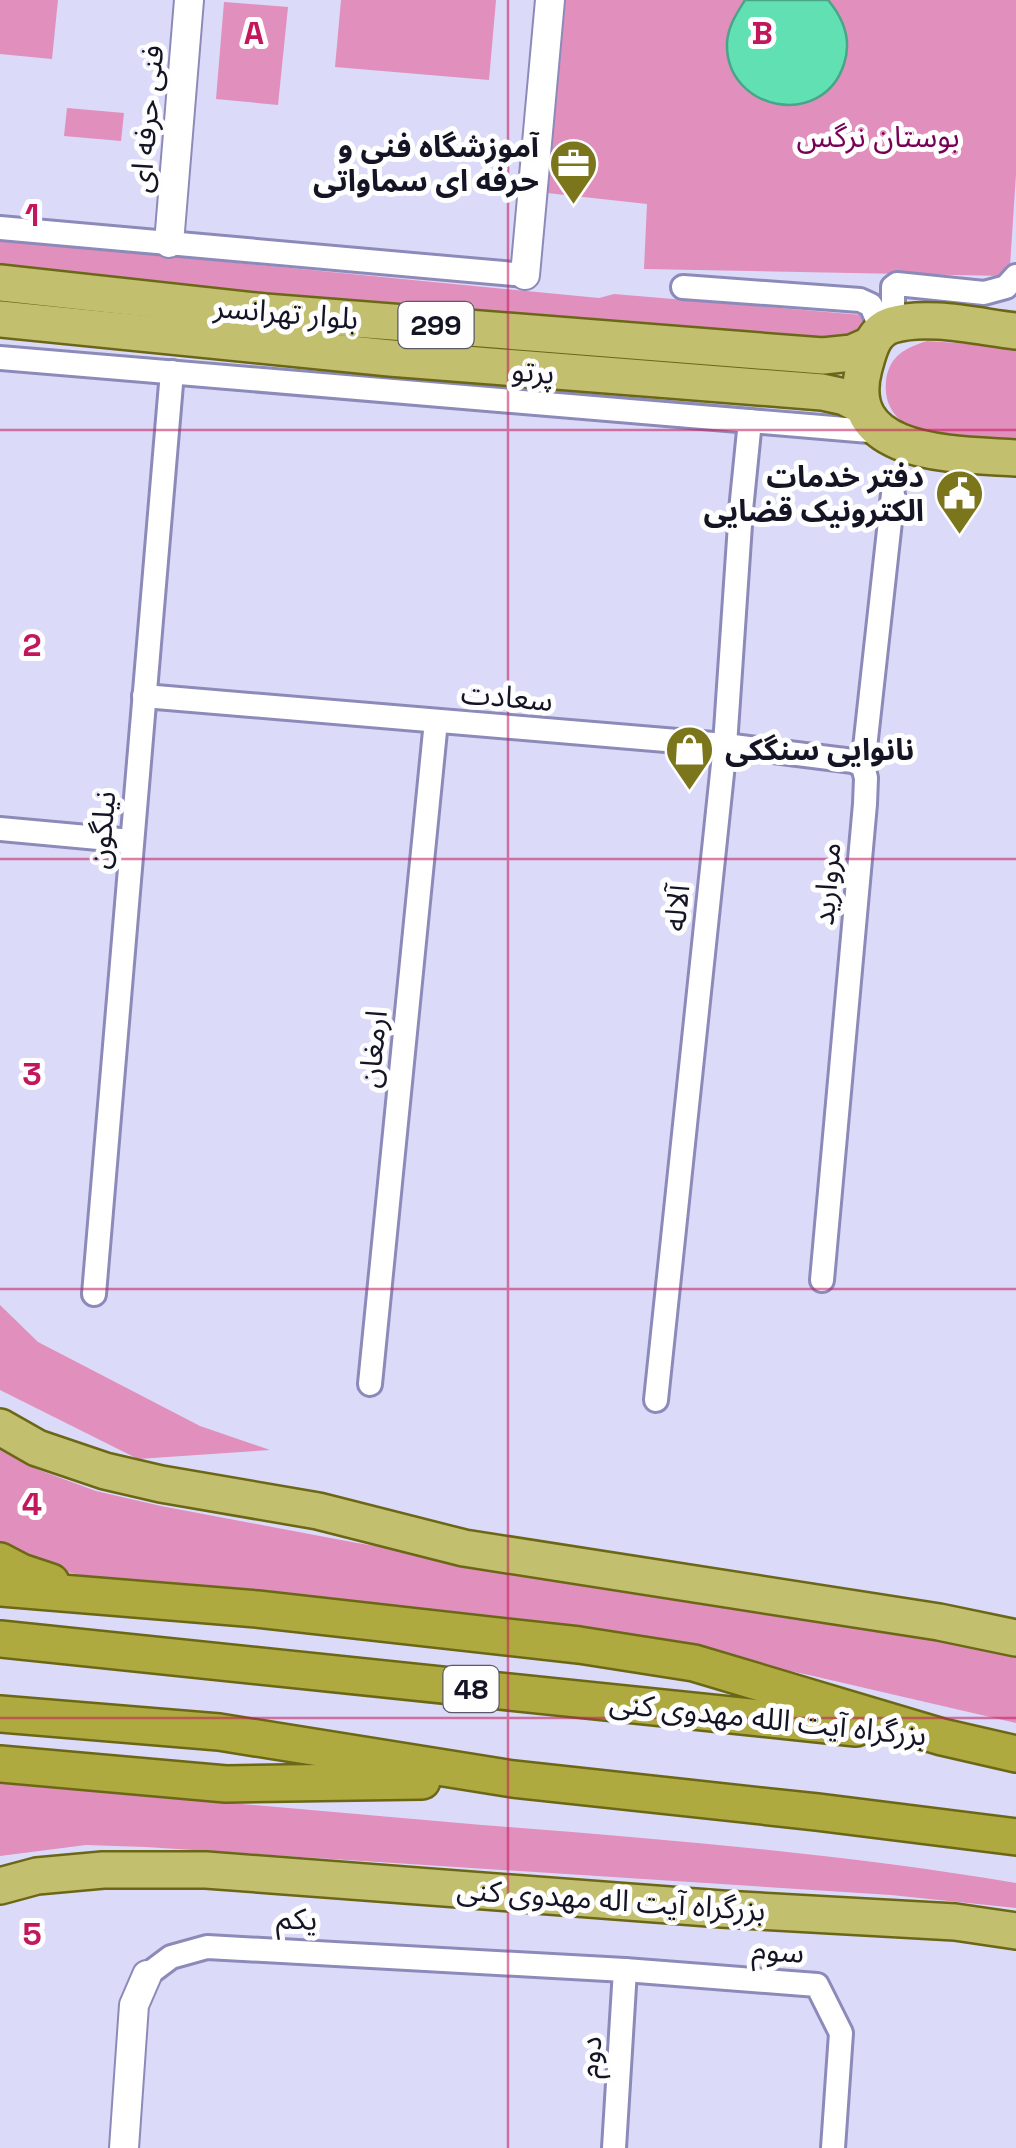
<svg xmlns="http://www.w3.org/2000/svg" width="1016" height="2148" font-family="'Space Grotesk','Noto Sans Arabic',sans-serif">
  <style>
    .green { fill: #e18fbc }
    .water { fill: #61e1b3; stroke: #4aa488; stroke-width: 2.5 }
    .lines { fill: none; stroke-linecap: round; stroke-linejoin: round }
    .minor-casing { stroke: #8c8ab9; stroke-width: 28 }
    .tertiary-casing { stroke: #8c8ab9; stroke-width: 32 }
    .primary-casing { stroke: #6b6717; stroke-width: 40 }
    .trunk-casing { stroke: #6b6717; stroke-width: 40 }
    .minor { stroke: #fff; stroke-width: 22 }
    .tertiary { stroke: #fff; stroke-width: 28 }
    .primary { stroke: #c2bf6f; stroke-width: 35 }
    .trunk { stroke: #aeaa3f; stroke-width: 35 }
    .grid { fill: none; stroke: #c2185b; stroke-width: 2.5; stroke-opacity: 0.55 }
    .labels { text-anchor: middle; stroke-width: 10; stroke-linejoin: round; paint-order: stroke }
    .shield { fill: #fefefe; stroke: #5b5a66; stroke-width: 2.5 }
    .shield-label { font-size: 28px; font-weight: bold; fill: #151425 }
    .street-label { font-size: 30px; fill: #151425; stroke: #fefefe }
    .park-label { font-size: 30px; fill: #790054; stroke: #fefefe }
    .poi-label { font-size: 30px; font-weight: bold; fill: #151425; stroke: #fefefe; text-anchor: end }
    .grid-label { font-size: 32px; text-anchor: middle; font-weight: bold; fill: #c2185b; stroke: #fefefe; stroke-width: 10; stroke-linejoin: round; paint-order: stroke }
  </style>
  <rect width="100%" height="100%" fill="#dbdaf8"/>
  <g class="green">
    <path d="M0,0h58l-6,59 -52,-5z"/>
    <path d="M341,0h155l-7,80 -154,-13z"/>
    <path d="M564,0h452v174l-6,92 -5,10 -361,-7 3,-65 -100,-11z"/>
    <path d="M224,2l64,5 -10,98 -62,-6z"/>
    <path d="M67,108l57,5 -3,28 -57,-5z"/>
    <path d="M0,240l599,58 15,-4 248,21 5,3 -7,17 -28,13 -832,-76z"/>
    <path d="M927,341l89,6v97c-43,-4 -136,2 -130,-63 3,-25 19,-33 41,-40z"/>
    <path d="M0,1305l38,37 162,84 70,24 -132,9 -138,-69z"/>
    <path d="M0,1450l39,20 57,21 65,15 196,37 659,109v71l-207,-48 -155,-32 -559,-65 -42,-9 -53,-24z"/>
    <path d="M0,1782c161,15 321,29 482,43 179,14 357,28 534,58v25l-125,-13 -745,-48 -60,-2 -86,11z"/>
  </g>
  <path class="water" d="M745,0h83c16,19 24,40 16,64 -21,66 -119,47 -117,-21 1,-17 10,-30 18,-43z"/>
  <g class="lines">
    <defs>
      <g id="minor">
        <path d="M0,228l525,47"/>
        <path d="M683,287l177,13 11,5 10,25"/>
        <path d="M893,325v-38l4,-3 87,9 22,-6 10,-11"/>
        <path d="M0,358l881,74"/>
        <path d="M144,696l581,49 128,16 10,5"/>
        <path d="M0,829l131,12"/>
        <path d="M822,1280l43,-476 1,-26 -3,-12 30,-272"/>
        <path d="M94,1294l78,-922"/>
        <path d="M370,1384l66,-663"/>
        <path d="M656,1400l69,-655 16,-235 9,-89"/>
        <path d="M147,1975l24,-18 36,-10 418,23 192,15 24,48 -8,115"/>
        <path d="M614,2148l11,-178"/>
      </g>
      <g id="tertiary">
        <path d="M169,243l20,-243"/>
        <path d="M525,275l25,-275"/>
        <path d="M124,2148l10,-143 13,-30"/>
      </g>
      <g id="primary">
        <path d="M0,283l265,29 558,44 29,-3 18,-8"/>
        <path d="M0,319l390,39 432,34 23,5 17,9"/>
        <path d="M1016,331c-36,-4 -89,-17 -124,-6 -19,6 -23,25 -28,43 -24,90 95,86 152,90"/>
        <path d="M0,1427l37,21 68,23 56,13 157,27 146,37 475,74 77,16"/>
        <path d="M0,1886l37,-10 66,-6h103l516,39 233,13 61,9"/>
      </g>
      <g id="trunk">
        <path d="M0,1561l21,11 30,10"/>
        <path d="M0,1588l257,21 322,36 115,18 248,74 74,17"/>
        <path d="M0,1639l856,89"/>
        <path d="M0,1714l219,18 294,47 304,33 199,25"/>
        <path d="M0,1764l226,20 196,-3"/>
      </g>
    </defs>
    <use href="#minor" class="minor-casing"/>
    <use href="#tertiary" class="tertiary-casing"/>
    <use href="#primary" class="primary-casing"/>
    <use href="#trunk" class="trunk-casing"/>
    <use href="#minor" class="minor"/>
    <use href="#tertiary" class="tertiary"/>
    <use href="#primary" class="primary"/>
    <use href="#trunk" class="trunk"/>
  </g>
  <path class="grid" d="M508,0v2148M0,430h1016M0,859h1016M0,1289h1016M0,1718h1016"/>
  <defs>
    <symbol id="office-pin" viewBox="-11 -11 22 30"><path d="M0 17L-7.5 6A9.5 9.5 0 1 1 7.5 6Z" fill="#7b761b" stroke="#fefefe"/><path d="M-6-3h4V-5.5h4V-3h4V5H-6ZM-1-4.5V-3h2v-1.5ZM-6 0V1H6V0Z" fill="#fff"/></symbol>
    <symbol id="civic-pin" viewBox="-11 -11 22 30"><path d="M0 17L-7.5 6A9.5 9.5 0 1 1 7.5 6Z" fill="#7b761b" stroke="#fefefe"/><path d="M-.6-6.5H3V-4.5H.6V-3L4-1V1h2V6H-6V1h2V-1L-.6-3ZM-1.2 2.5V6h2.4V2.5Z" fill="#fff"/></symbol>
    <symbol id="shop-pin" viewBox="-11 -11 22 30"><path d="M0 17L-7.5 6A9.5 9.5 0 1 1 7.5 6Z" fill="#7b761b" stroke="#fefefe"/><path d="M-5-2.5h2.3a2.7 3.5 0 0 1 5.4 0H5L5.5 6h-11ZM-1.5-2.5h3a1.5 2.3 0 0 0-3 0Z" fill="#fff"/></symbol>
  </defs>
  <g fill-rule="evenodd">
    <use href="#office-pin" x="546" y="136" width="55" height="75"/>
    <use href="#civic-pin" x="932" y="466" width="55" height="75"/>
    <use href="#shop-pin" x="662" y="722" width="55" height="75"/>
  </g>
  <g class="labels">
    <g class="shield">
      <rect x="398.5" y="302" width="75" height="46" rx="8"/>
      <rect x="443.5" y="1666" width="55" height="46" rx="8"/>
    </g>
    <g class="shield-label">
      <text x="436" y="335">299</text>
      <text x="471" y="1699">48</text>
    </g>
    <g class="street-label">
      <text transform="translate(147 119) rotate(-85)" y="10">فنی حرفه ای</text>
      <text transform="translate(286 313) rotate(5)" y="10">بلوار تهرانسر</text>
      <text transform="translate(533 372) rotate(5)" y="10">پرتو</text>
      <text transform="translate(507 697) rotate(5)" y="10">سعادت</text>
      <text transform="translate(102 830) rotate(-85)" y="10">نیلگون</text>
      <text transform="translate(827 884) rotate(-85)" y="10">مروارید</text>
      <text transform="translate(677 908) rotate(-84)" y="10">آلاله</text>
      <text transform="translate(373 1049) rotate(-84)" y="10">ارمغان</text>
      <text transform="translate(768 1719) rotate(6)" y="10">بزرگراه آیت الله مهدوی کنی</text>
      <text transform="translate(611 1900) rotate(4)" y="10">بزرگراه آیت اله مهدوی کنی</text>
      <text transform="translate(297 1919) rotate(3)" y="10">یکم</text>
      <text transform="translate(778 1951) rotate(4)" y="10">سوم</text>
      <text transform="translate(590 2057) rotate(-86)" y="10">دوم</text>
    </g>
    <g class="park-label">
      <text x="878" y="147">بوستان نرگس</text>
    </g>
    <g class="poi-label">
      <text x="539" y="157">آموزشگاه فنی و<tspan x="539" dy="34">حرفه ای سماواتی</tspan></text>
      <text x="924" y="487">دفتر خدمات<tspan x="924" dy="34">الکترونیک قضایی</tspan></text>
      <text x="725" y="760" text-anchor="start">نانوایی سنگکی</text>
    </g>
  </g>
  <g class="grid-label">
    <text x="254" y="44">A</text>
    <text x="762" y="44">B</text>
    <text x="32" y="226">1</text>
    <text x="32" y="656">2</text>
    <text x="32" y="1085">3</text>
    <text x="32" y="1515">4</text>
    <text x="32" y="1945">5</text>
  </g>
</svg>
